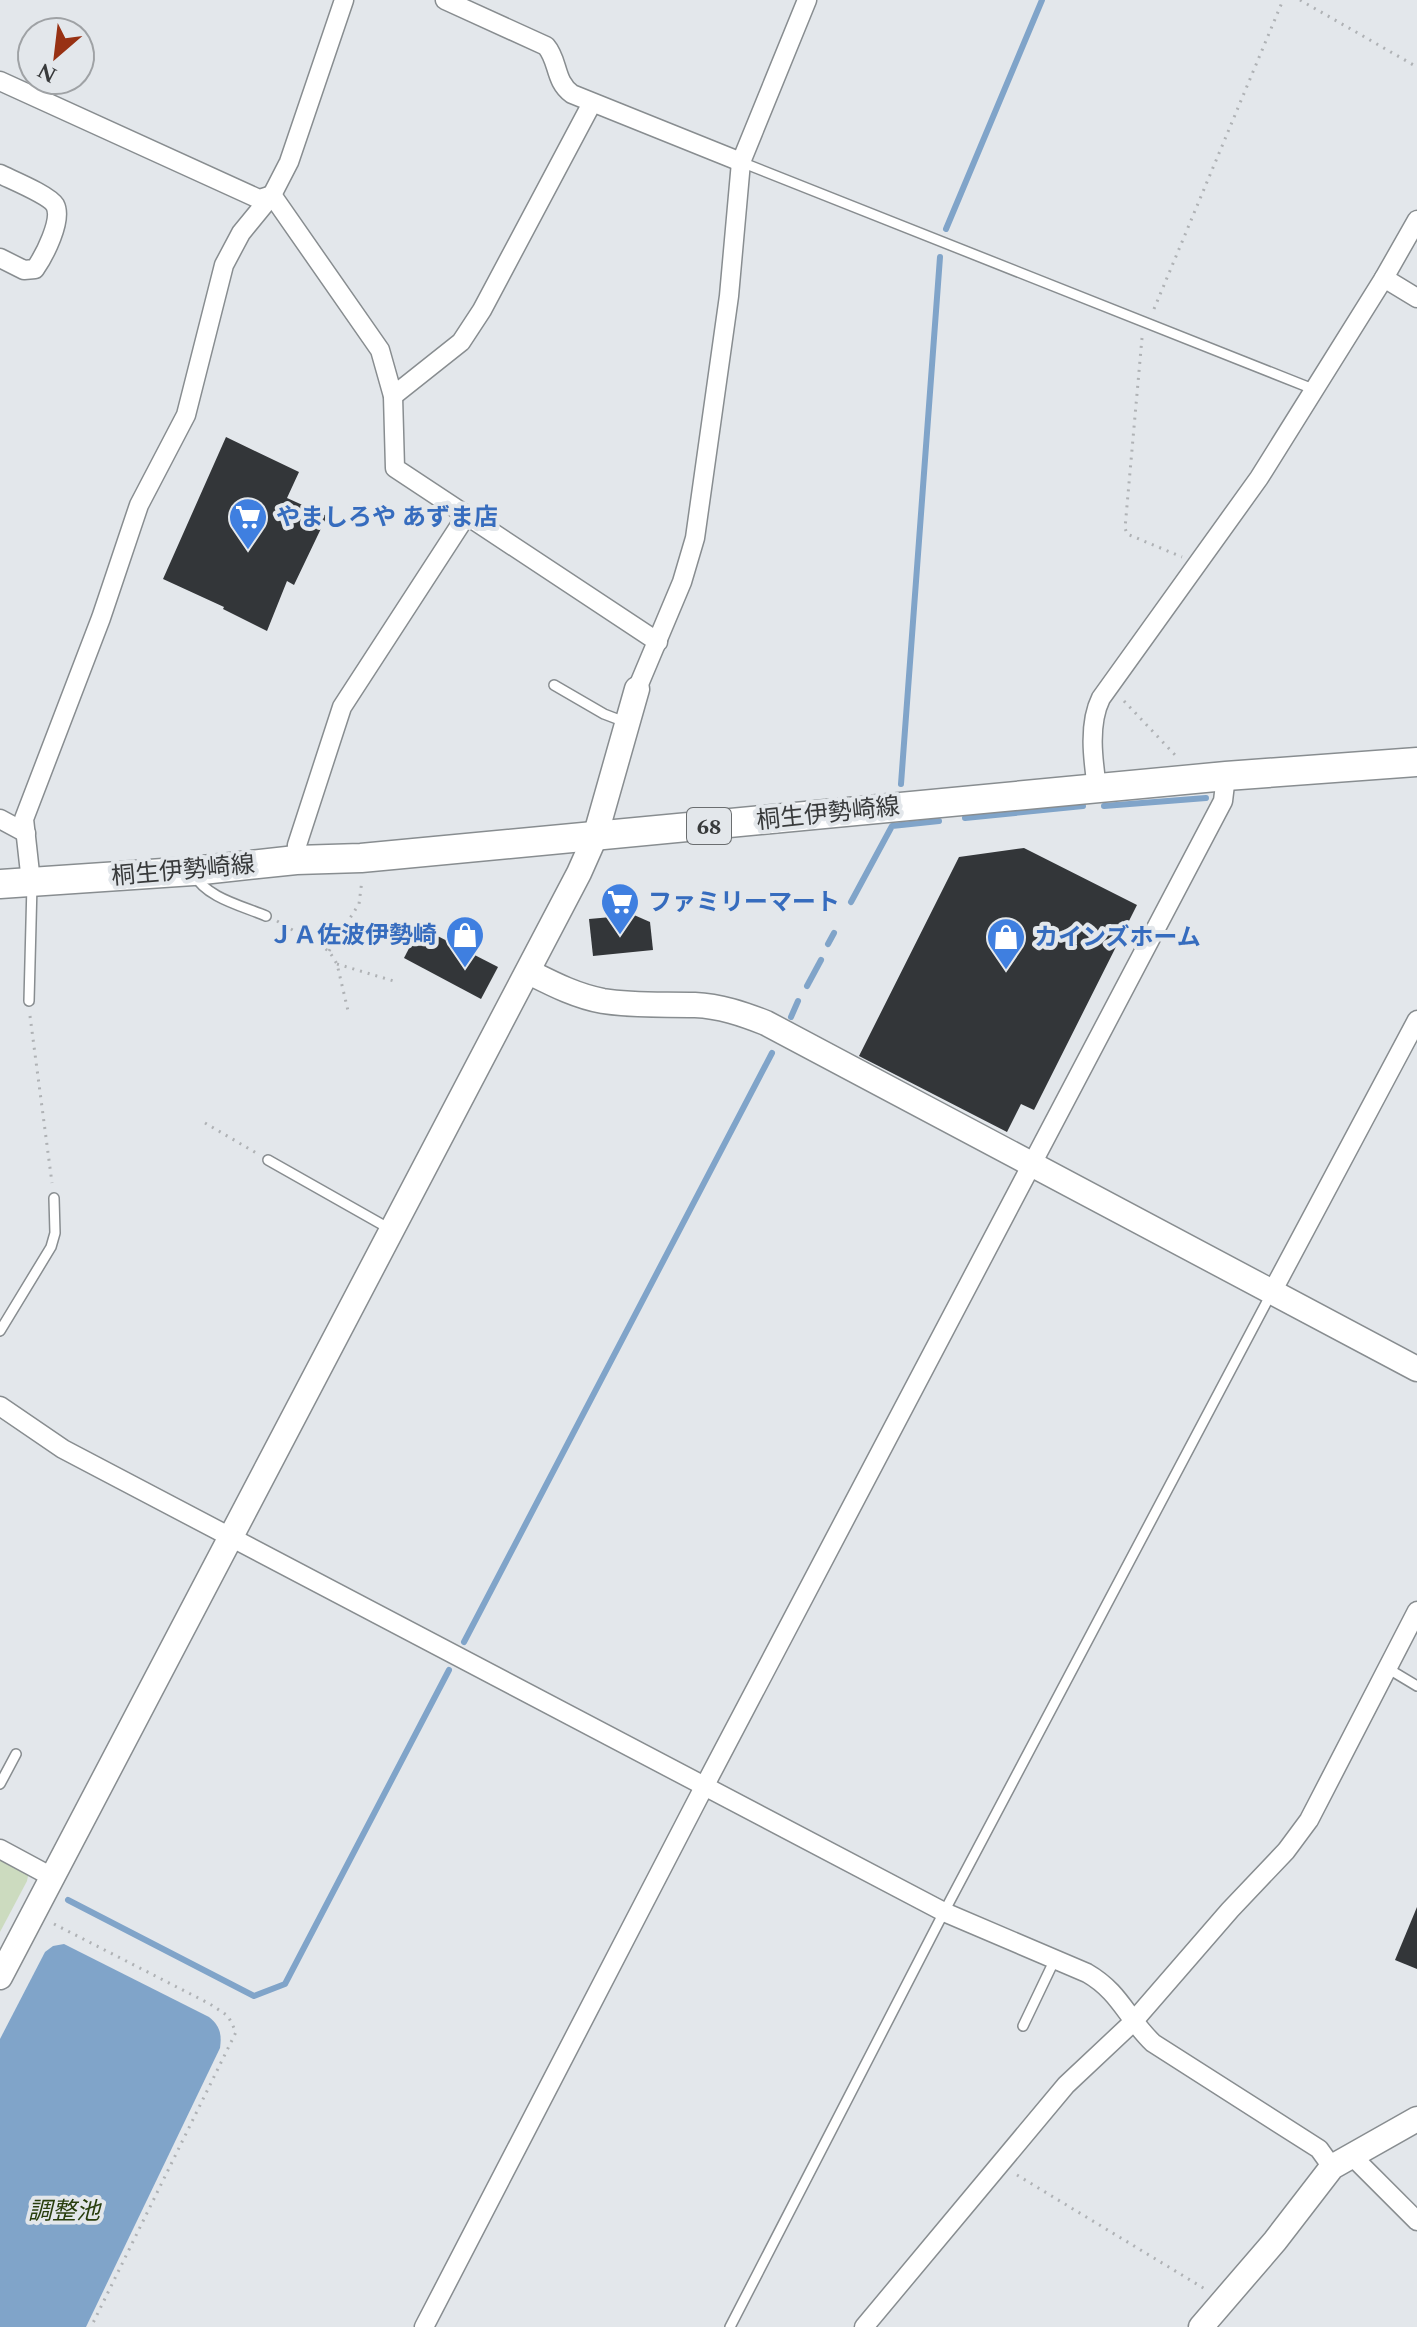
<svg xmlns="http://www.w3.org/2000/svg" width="1417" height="2327" font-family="Spectral,'Noto Sans JP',serif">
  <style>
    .green { fill: #ccdbbf }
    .water { fill: #80a4c9 }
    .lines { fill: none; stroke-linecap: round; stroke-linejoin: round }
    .stream { stroke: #80a4c9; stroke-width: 6 }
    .building { fill: #333639 }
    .lane-casing { stroke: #888d90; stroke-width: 12 }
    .street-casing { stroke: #888d90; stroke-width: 21 }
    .secondary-casing { stroke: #888d90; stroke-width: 27 }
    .primary-casing { stroke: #888d90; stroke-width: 31 }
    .path { stroke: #afb2b5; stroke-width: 3; stroke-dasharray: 2 6; stroke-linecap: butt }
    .lane { stroke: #fff; stroke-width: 9 }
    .street { stroke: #fff; stroke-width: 18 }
    .secondary { stroke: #fff; stroke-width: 24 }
    .primary { stroke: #fff; stroke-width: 28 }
    .labels { text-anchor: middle; stroke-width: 8; stroke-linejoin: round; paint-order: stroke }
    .shield { fill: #e3e7eb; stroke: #6b6e70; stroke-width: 2 }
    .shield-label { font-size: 22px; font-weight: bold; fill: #383a3b }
    .shop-label { font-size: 24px; font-weight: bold; fill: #366cbe; stroke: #e3e7eb; text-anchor: start }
    .street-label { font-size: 24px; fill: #383a3b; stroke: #e3e7eb }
    .park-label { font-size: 24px; font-style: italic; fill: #283e0d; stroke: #e3e7eb }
  </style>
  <rect width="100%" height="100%" fill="#e3e7eb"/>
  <path class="green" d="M0,1857l29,14 -2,10 -27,51z"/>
  <path class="water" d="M64,1944l145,73c11,9 13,17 11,31l-134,279h-86v-288l45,-87 8,-6z"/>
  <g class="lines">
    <g class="stream">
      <path d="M946,229l96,-229"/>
      <path d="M901,784l39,-527"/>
      <path d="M1104,806l102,-8"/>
      <path d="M965,818l118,-12"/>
      <path d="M851,902l41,-76 47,-5"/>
      <path d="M828,944l6,-11"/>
      <path d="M807,986l14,-26"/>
      <path d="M791,1017l7,-16"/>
      <path d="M464,1642l308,-589"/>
      <path d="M68,1900l186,96 31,-12 164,-314"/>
    </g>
  </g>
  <g class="building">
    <path d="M226,437l73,35 -12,26 40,18 -33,69 -7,-4 -20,50 -44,-22 1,-2 -61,-28z"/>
    <path d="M1024,848l113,57 -103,205 -13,-6 -14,28 -148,-76 100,-199z"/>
    <path d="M634,915l16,7 3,28 -60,6 -4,-37z"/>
    <path d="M420,927l78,40 -17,32 -77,-41z"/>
    <path d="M1417,1907v62l-22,-9z"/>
  </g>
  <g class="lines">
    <defs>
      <g id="lane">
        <path d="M741,162l572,227"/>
        <path d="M554,685l50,29 21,8"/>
        <path d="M194,874c12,24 49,32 72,42"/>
        <path d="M29,1001l3,-117"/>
        <path d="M268,1160l122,69"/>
        <path d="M0,1331l51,-84 4,-14 -1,-35"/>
        <path d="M1387,1668l30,18"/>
        <path d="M0,1784l16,-30"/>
        <path d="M1023,2026l32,-67"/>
        <path d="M730,2327l214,-415 328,-620"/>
      </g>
      <g id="street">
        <path d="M445,0l101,46c13,15 8,35 26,48l169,68"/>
        <path d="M0,81l259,118 13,-4 108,155 13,46 2,72 263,174"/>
        <path d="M0,174c12,6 49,21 55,31 8,15 -11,51 -20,64l-11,1 -24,-12"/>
        <path d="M1384,278l33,20"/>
        <path d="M393,396l68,-54 21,-32 110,-207"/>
        <path d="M637,689l45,-107 13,-44 34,-242 12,-134 66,-162"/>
        <path d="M1097,788c-4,-28 -9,-64 4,-90l158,-220 125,-200 33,-58"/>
        <path d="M0,819l26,14"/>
        <path d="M296,860l1,-15 45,-138 124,-191"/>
        <path d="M31,882l-7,-63 77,-201 38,-113 47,-90 38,-150 17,-32 31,-38 17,-33 55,-162"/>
        <path d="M1272,1292l145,-272"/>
        <path d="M0,1406l63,43 881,463 143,61c33,19 39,44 66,70l166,106 13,18"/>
        <path d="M0,1849l52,28"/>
        <path d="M1353,2157l64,64"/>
        <path d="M424,2327l280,-540 519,-986 3,-25"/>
        <path d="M864,2327l202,-242 66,-62 98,-113 56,-59 23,-31 108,-209"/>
      </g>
      <g id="secondary">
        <path d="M529,972c24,12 47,24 74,29 31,5 61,3 92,4 25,1 48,9 71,18l651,346"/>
        <path d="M0,1977l579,-1104 16,-36 42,-148"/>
        <path d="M1201,2327l74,-86 57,-74 85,-48"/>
      </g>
      <path id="primary" d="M0,884l193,-13 103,-11 65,-2 865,-82 191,-14"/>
    </defs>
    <use href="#lane" class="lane-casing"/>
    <use href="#street" class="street-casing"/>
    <use href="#secondary" class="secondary-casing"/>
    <use href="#primary" class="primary-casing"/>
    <g class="path">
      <path d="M1300,0l117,67"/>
      <path d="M1154,309l129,-309"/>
      <path d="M1142,338l-17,190 2,6 55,23"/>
      <path d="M1124,701l52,55"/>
      <path d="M277,921l52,30 8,13 12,51"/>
      <path d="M329,951l30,-47 3,-24"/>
      <path d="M337,964l60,18"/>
      <path d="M30,1016l22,167"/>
      <path d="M205,1123l53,31"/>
      <path d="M54,1924l156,80 18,12 8,16 -145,295"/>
      <path d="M1017,2175l188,114"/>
    </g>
    <use href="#lane" class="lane"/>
    <use href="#street" class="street"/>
    <use href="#secondary" class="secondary"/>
    <use href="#primary" class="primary"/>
  </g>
  <defs>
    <symbol id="supermarket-pin" viewBox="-11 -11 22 30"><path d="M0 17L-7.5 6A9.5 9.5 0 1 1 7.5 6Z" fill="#3f7fe0" stroke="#e3e7eb"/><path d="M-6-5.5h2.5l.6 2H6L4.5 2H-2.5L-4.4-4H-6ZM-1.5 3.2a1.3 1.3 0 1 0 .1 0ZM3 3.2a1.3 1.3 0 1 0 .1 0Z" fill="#fff"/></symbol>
    <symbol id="shop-pin" viewBox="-11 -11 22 30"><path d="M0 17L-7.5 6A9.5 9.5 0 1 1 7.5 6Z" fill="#3f7fe0" stroke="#e3e7eb"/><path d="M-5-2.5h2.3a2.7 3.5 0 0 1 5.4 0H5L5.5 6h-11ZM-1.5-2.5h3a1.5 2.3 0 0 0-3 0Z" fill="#fff"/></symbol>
  </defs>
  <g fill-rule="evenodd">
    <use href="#supermarket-pin" x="226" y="495" width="44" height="60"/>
    <use href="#supermarket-pin" x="598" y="880" width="44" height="60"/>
    <use href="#shop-pin" x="443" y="913" width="44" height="60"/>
    <use href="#shop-pin" x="984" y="915" width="44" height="60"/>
  </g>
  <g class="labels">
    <rect class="shield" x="687" y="808" width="44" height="36" rx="6"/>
    <g class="shield-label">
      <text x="709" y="834">68</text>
    </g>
    <g class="shop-label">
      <text x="276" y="525">やましろや あずま店</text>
      <text x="648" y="910">ファミリーマート</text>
      <text x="437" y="943" text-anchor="end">ＪＡ佐波伊勢崎</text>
      <text x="1034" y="945">カインズホーム</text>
    </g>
    <g class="street-label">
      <text transform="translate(828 813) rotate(-6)" y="8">桐生伊勢崎線</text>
      <text transform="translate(183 870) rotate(-5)" y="8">桐生伊勢崎線</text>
    </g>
    <g class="park-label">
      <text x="64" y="2219">調整池</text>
    </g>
  </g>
  <g transform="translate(56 56) rotate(208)"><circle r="38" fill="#e3e7eb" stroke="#9fa2a5" stroke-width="2"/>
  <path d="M0-6L14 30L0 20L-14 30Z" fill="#983113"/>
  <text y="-12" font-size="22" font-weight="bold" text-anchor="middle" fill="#383a3b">N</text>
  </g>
</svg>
